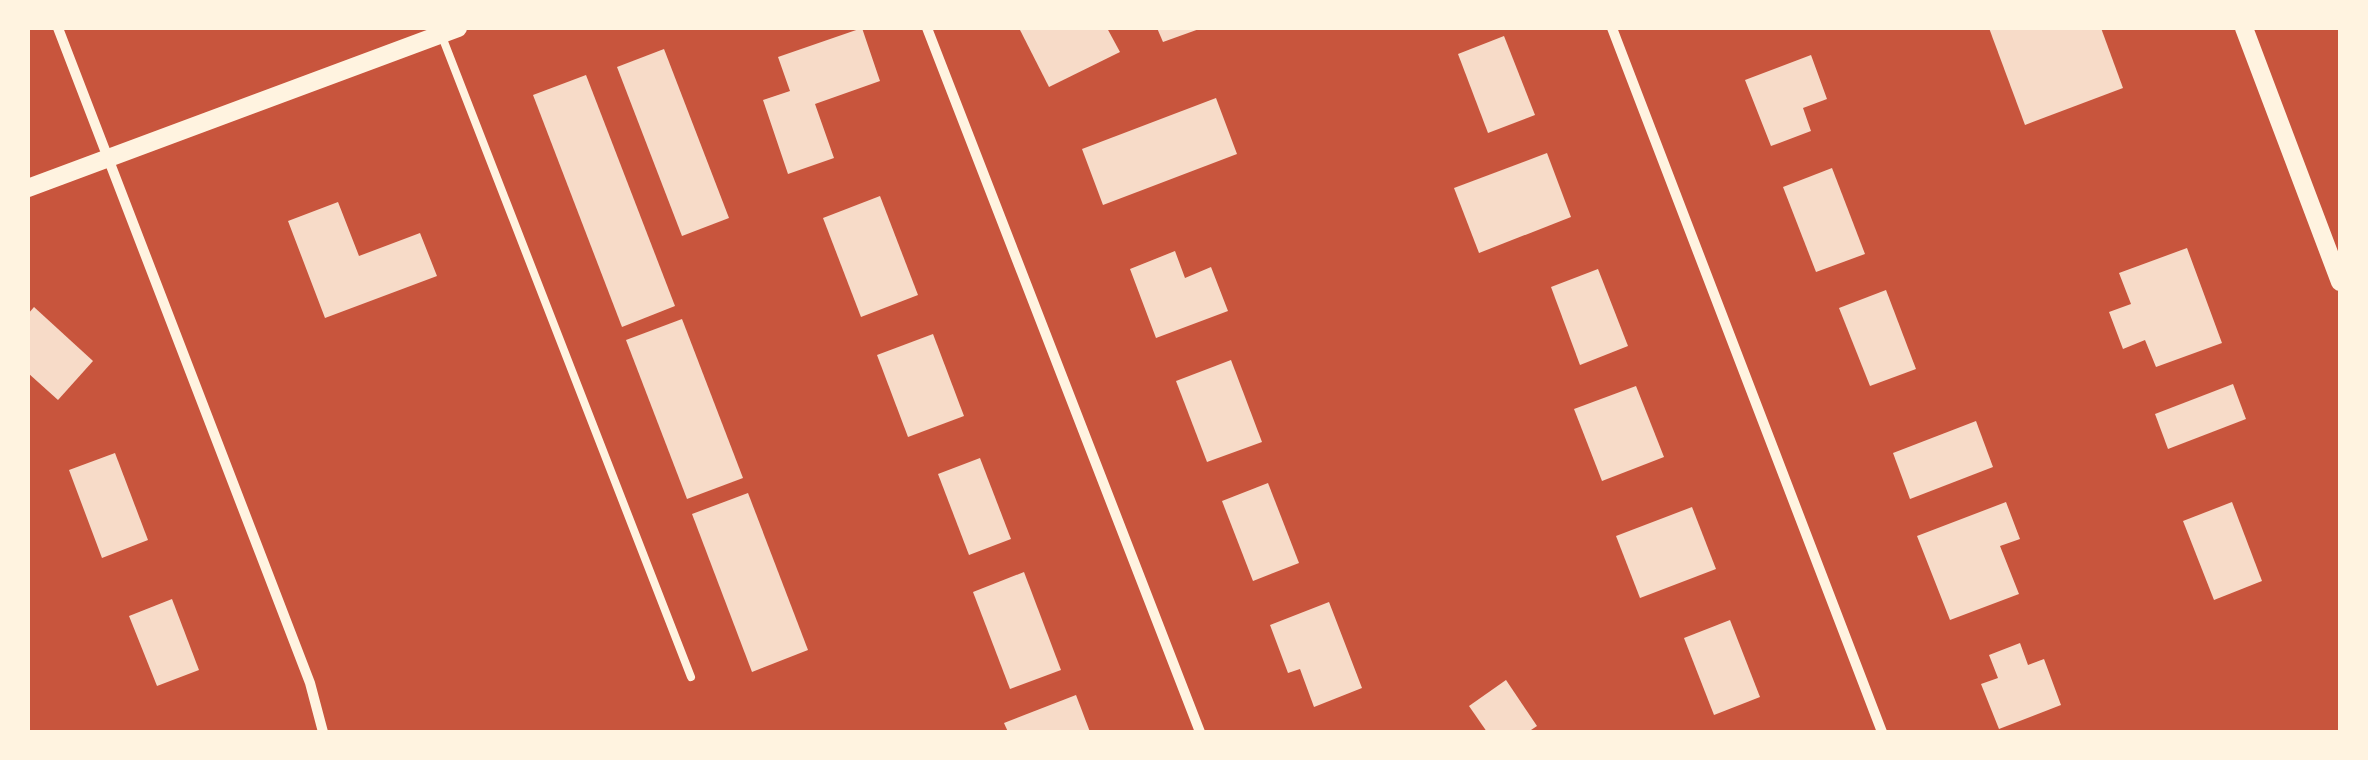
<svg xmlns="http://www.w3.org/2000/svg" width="2368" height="760" font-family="Spectral,serif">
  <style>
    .building { fill: #f7dbc8 }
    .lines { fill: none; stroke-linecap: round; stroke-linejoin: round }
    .service { stroke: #fff3e0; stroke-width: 8 }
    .minor { stroke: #fff3e0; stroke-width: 10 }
    .tertiary { stroke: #fff3e0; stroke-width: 18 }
  </style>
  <rect width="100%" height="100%" fill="#c8553d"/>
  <g class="building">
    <path d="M862,28l18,53 -65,23 19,54 -46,16 -25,-74 27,-9 -12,-34z"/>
    <path d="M1019,28h88l13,24 -71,35z"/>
    <path d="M1157,28h45l-39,14z"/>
    <path d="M1989,28h112l22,60 -98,37z"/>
    <path d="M1504,36l31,79 -47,18 -30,-79z"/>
    <path d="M664,49l65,169 -47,18 -65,-169z"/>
    <path d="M1811,55l16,44 -24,9 8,23 -40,15 -26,-66z"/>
    <path d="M586,75l89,231 -53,21 -89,-232z"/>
    <path d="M1216,98l21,56 -134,51 -21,-56z"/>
    <path d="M1547,153l24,64 -92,36 -25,-65z"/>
    <path d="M1832,168l33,86 -49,18 -33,-85z"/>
    <path d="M880,196l38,99 -57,22 -38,-99z"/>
    <path d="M338,202l21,54 61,-23 17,43 -112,42 -37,-97z"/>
    <path d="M2187,248l35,95 -66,24 -11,-27 -22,9 -14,-37 22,-8 -12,-31z"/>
    <path d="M1175,251l10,27 26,-11 17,44 -72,27 -26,-69z"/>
    <path d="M1598,269l30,77 -48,19 -29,-78z"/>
    <path d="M1886,290l30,79 -46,17 -31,-78z"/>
    <path d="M34,307l59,54 -35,39 -30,-27v-59z"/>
    <path d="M682,319l61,159 -56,21 -61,-159z"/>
    <path d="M933,334l31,82 -56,21 -31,-82z"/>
    <path d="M1231,360l31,82 -55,20 -31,-81z"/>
    <path d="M2233,384l13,35 -78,30 -13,-35z"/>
    <path d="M1636,386l28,71 -62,24 -28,-72z"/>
    <path d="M1976,421l17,46 -83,32 -17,-46z"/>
    <path d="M115,453l33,87 -46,18 -33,-88z"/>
    <path d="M980,458l31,81 -42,16 -31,-81z"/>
    <path d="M1268,483l31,80 -46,18 -31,-80z"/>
    <path d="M748,493l60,157 -56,22 -60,-158z"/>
    <path d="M2006,502l14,37 -20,7 19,48 -69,26 -33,-84z"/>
    <path d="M2232,502l30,79 -48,19 -31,-79z"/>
    <path d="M1692,507l24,62 -76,29 -24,-62z"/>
    <path d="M1024,572l37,98 -51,19 -37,-97z"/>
    <path d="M172,599l27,71 -42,16 -28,-70z"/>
    <path d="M1329,602l33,86 -48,19 -14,-38 -12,4 -18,-48z"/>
    <path d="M1730,620l30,77 -46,18 -30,-77z"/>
    <path d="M2020,643l8,22 16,-6 17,46 -62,24 -18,-45 17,-6 -9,-23z"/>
    <path d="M1506,680l31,46 -9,6h-41l-18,-26z"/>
    <path d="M1076,695l14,37h-82l-4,-9z"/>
  </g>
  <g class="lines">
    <path class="service" d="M441,34l250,643"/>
    <g class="minor">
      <path d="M58,28l252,655 13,49"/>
      <path d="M927,28l273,704"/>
      <path d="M1612,28l270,704"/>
    </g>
    <g class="tertiary">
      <path d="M2244,28l96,254"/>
      <path d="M28,188l430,-160"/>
    </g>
  </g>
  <rect width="2368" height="760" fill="none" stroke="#fff3e0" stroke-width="60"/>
</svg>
